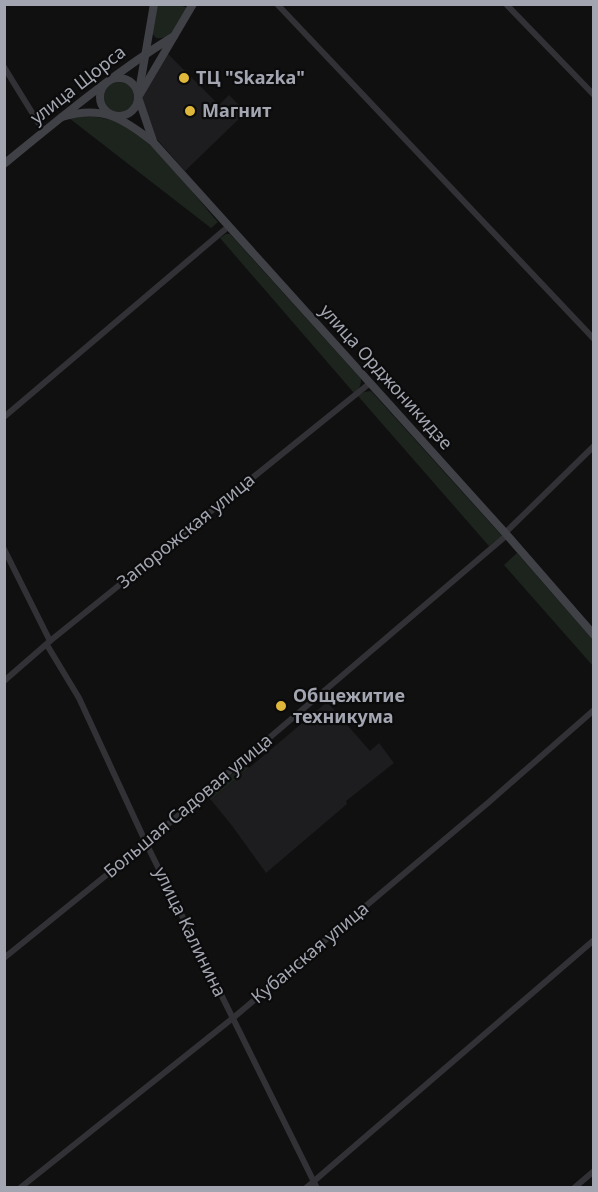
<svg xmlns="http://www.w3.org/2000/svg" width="598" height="1192" font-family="'Noto Sans',sans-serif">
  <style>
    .built { fill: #1d1c1e }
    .grass { fill: #1d241e }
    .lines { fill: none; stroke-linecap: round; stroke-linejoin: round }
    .street { stroke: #323236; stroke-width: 6 }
    .secondary { stroke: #404146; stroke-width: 8 }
    .poi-dot { fill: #deb73b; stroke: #0b0b0c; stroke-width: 2 }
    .labels { text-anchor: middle; stroke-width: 4.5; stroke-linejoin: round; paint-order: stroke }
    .poi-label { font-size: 18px; font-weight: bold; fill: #a3a6b1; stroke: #0b0b0c; text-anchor: start }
    .street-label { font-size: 18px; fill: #a3a6b1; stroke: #0b0b0c }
  </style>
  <rect width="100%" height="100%" fill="#101011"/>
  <g class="built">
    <path d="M167,53l52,52 10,-10 17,17 -61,59 -30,-34 -14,-38z"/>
    <path d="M327,702l43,49 9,-8 15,20 -48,38 1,3 -81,69 -33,-46 -22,-27z"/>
  </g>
  <g class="grass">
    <path d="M157,5h22l9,3c-8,12 -16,33 -32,30l-4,-5z"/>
    <circle cx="119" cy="97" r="15"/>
    <path d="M74,116c18,0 33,1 50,9 27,12 72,72 94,97l-7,6 -142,-110z"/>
    <path d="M226,234h4l131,145c0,7 -2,10 -7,14l-134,-155z"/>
    <path d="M371,391l131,145 -13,10 -131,-150 6,-4z"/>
    <path d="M517,553l76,87v26l-89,-101z"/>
    <path d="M245,763l4,5 -38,32 -4,-4z"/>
  </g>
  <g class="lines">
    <g class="street">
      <path d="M277,4l317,335"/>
      <path d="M506,4l88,91"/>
      <path d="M4,67l40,65"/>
      <path d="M4,417l225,-191"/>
      <path d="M505,533l89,-87"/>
      <path d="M4,549l46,92"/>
      <path d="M47,645l32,53 67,145 171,345"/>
      <path d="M4,681l46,-40 320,-258"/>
      <path d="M4,958l142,-115 361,-308"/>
      <path d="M20,1188l213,-170 256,-216 105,-92"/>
      <path d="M306,1188l288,-248"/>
      <path d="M574,1188l20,-17"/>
    </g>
    <g class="secondary">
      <circle cx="119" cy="97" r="19"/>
      <path d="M140,94l53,-90"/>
      <path d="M62,117c40,-12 61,1 91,25l354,393 87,100"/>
      <path d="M153,141l-15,-44 16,-93"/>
      <path d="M4,164c55,-45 110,-91 170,-128"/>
    </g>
  </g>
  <g class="poi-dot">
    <circle cx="184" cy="78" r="6"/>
    <circle cx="190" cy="111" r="6"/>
    <circle cx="281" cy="706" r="6"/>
  </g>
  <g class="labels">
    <g class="poi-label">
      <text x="196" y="84">ТЦ "Skazka"</text>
      <text x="202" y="117">Магнит</text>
      <text x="293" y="702">Общежитие<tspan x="293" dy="21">техникума</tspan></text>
    </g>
    <g class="street-label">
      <text transform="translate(78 85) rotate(-38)" y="6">улица Щорса</text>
      <text transform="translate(386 377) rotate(48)" y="6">улица Орджоникидзе</text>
      <text transform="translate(186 531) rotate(-39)" y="6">Запорожская улица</text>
      <text transform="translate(188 806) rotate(-40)" y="6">Большая Садовая улица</text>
      <text transform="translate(190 932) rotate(64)" y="6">улица Калинина</text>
      <text transform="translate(310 953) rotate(-40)" y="6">Кубанская улица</text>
    </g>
  </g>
  <rect width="598" height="1192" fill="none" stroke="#a3a6b1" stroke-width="12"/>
</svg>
